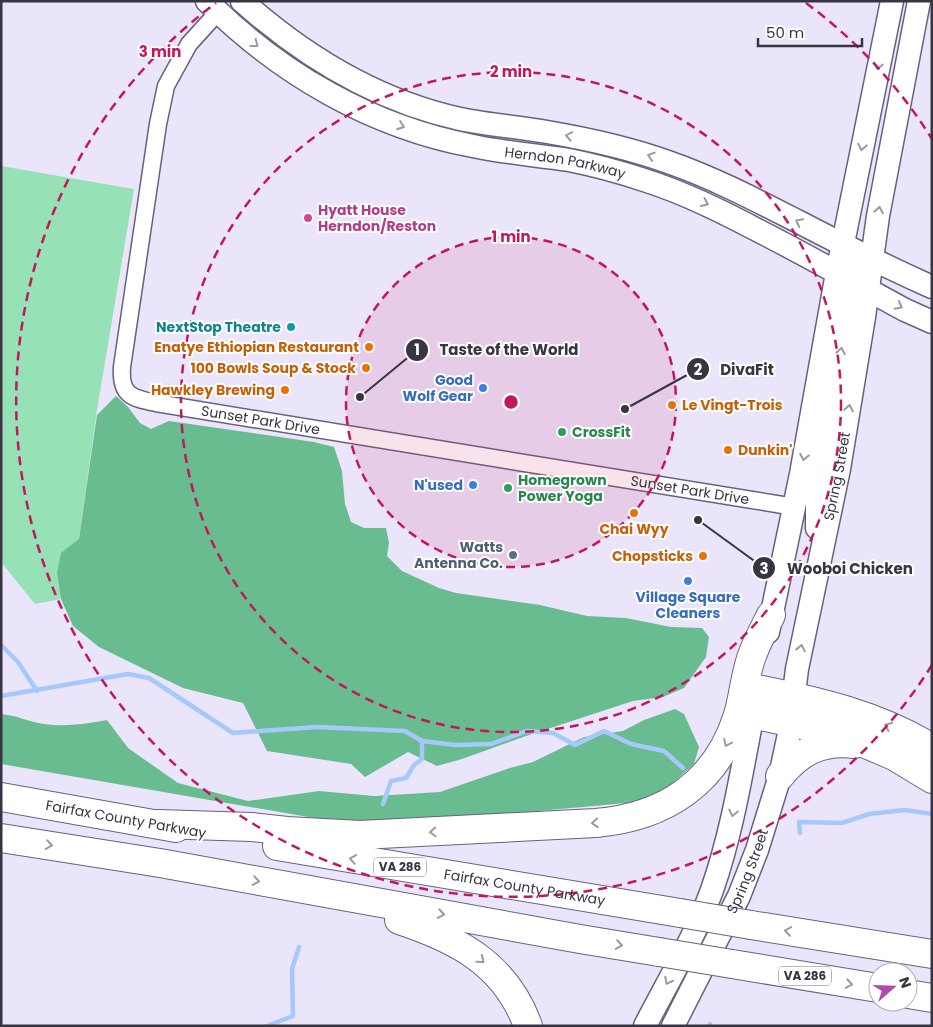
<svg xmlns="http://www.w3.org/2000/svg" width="933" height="1027" font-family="Poppins,sans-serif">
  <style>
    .green { fill: #97e1b7 }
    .forest { fill: #69bc8f }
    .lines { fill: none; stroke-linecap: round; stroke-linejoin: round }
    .stream { stroke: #a7c8fd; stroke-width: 4.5 }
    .minor-casing { stroke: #69607e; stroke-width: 19 }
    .secondary-casing { stroke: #69607e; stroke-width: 25 }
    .trunk-casing { stroke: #69607e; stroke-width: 30 }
    .minor { stroke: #fff; stroke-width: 16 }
    .secondary { stroke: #fff; stroke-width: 22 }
    .trunk { stroke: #fff; stroke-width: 28 }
    .trunk-bridge-casing { stroke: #69607e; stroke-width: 30; stroke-linecap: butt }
    .trunk-bridge { stroke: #fff; stroke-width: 28 }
    .oneway { stroke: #9c9aa0 }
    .ring { fill: none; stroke: #c2185b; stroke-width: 2.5; stroke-dasharray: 9 6 }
    .hotel-dot { fill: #d1479c; stroke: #fff; stroke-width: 2 }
    .culture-dot { fill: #0f9aa8; stroke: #fff; stroke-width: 2 }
    .food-dot { fill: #e8710a; stroke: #fff; stroke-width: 2 }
    .shop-dot { fill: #3f7fe0; stroke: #fff; stroke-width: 2 }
    .leisure-dot { fill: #2e9e5b; stroke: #fff; stroke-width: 2 }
    .service-dot { fill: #5c6f8a; stroke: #fff; stroke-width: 2 }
    .labels { text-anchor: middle; stroke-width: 4; stroke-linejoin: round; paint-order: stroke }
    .shield { fill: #fff; stroke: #74717b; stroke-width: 1 }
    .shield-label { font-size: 12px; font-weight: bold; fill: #383442 }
    .street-label { font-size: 14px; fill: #383442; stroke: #fff }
    .hotel-label { font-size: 14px; font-weight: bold; fill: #b23c85; stroke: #fff; text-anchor: start }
    .culture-label { font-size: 14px; font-weight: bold; fill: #0d838f; stroke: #fff; text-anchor: end }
    .food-label { font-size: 14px; font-weight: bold; fill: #c56008; stroke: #fff; text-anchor: end }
    .shop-label { font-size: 14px; font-weight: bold; fill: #366cbe; stroke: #fff; text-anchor: end }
    .leisure-label { font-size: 14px; font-weight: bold; fill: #27864d; stroke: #fff; text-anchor: start }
    .service-label { font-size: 14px; font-weight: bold; fill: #4e5e75; stroke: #fff; text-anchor: end }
    .centre { fill: #c2185b; stroke: #fff; stroke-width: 2.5 }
    .ring-label { font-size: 15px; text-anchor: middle; font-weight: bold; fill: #c2185b; stroke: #fff; stroke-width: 4; stroke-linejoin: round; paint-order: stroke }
    .leader { fill: none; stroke: #383442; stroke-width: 2 }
    .callout-dot { fill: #383442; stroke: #fff; stroke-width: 2 }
    .mark-label { font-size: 15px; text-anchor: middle; font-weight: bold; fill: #fff }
    .callout-label { font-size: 15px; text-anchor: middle; font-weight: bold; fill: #383442; stroke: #fff; stroke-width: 4; stroke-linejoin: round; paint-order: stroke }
  </style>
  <rect width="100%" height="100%" fill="#ebe5fb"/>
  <path class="green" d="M1,166l133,23 -37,221 -18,129 -22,34 4,26 -26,5 -34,-42z"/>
  <g class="forest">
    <path d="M116,396l12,11 12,16 11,6 18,-8 145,21 20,5 8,24 3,33 6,18 13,6h22l3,15 -2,13 15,15 37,17 17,5 84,12 47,11 39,2 45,9 31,1 7,9 -3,20 -22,31 -21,9 -30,4 -107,35 -64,23 -25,7 -29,-14 -43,25 -14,-13 -84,-13 -24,-48 -60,-15 -84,-41 -26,-21 -12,-27 -4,-26 4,-20 18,-14 18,-124z"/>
    <path d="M675,709l9,5 15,33 -5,17 -28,25 -28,13 -166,15 -123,7 -348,-60v-50c15,1 28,8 43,10 22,3 41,0 63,-4l21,28 50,35 70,18 71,-10 55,5 66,-4 70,-24 23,-6 51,-25 39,-6 21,-11z"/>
  </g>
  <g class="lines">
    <g class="stream">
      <path d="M1,645l17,17 19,29"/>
      <path d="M1,696l127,-22 21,4 84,55 84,-6 88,4 17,10 34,4 35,-1 36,-13 26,2 22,12 29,-14 27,13 33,7 19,17"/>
      <path d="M383,804l8,-23 15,-3 8,-13 8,-6v-18"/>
      <path d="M800,833l-1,-11 43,1 27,-9 36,-4 27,4"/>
      <path d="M267,1026l26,-10 -1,-47 7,-22"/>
      <path d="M709,1026l1,-2"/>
    </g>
    <defs>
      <g id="minor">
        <path id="s1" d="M218,12l-29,32 -23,42 -8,38 -36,243c-2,28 9,31 34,36l639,104"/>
      </g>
      <g id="secondary">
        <path id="s2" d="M207,1c73,73 165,126 266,145 32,7 64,9 96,14 25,5 51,12 75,20 41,13 79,32 117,52 49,25 96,52 144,78l27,12"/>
        <path d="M242,1c63,56 136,100 218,118 29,6 58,8 87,13 41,7 82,16 121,30 46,16 88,38 131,60 44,23 88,45 133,65"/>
        <path d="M817,528v-43l38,-217"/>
        <path d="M768,632l33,-158 36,-201 55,-272"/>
        <path d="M645,1026c23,-45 50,-89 67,-136 22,-63 31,-128 44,-192"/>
        <path id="s3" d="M673,1026l66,-130 18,-46 23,-74 9,-42 8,-65 42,-200 25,-152 14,-101 41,-215"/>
      </g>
      <g id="trunk">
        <path d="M757,689c61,12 121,26 175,59"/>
        <path d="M752,714l88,19 54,23 38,23"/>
        <path d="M780,776c20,-25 42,-36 75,-32"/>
        <path d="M1,797l175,31"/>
        <path d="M158,824l94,3 35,4 73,4 236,-12c69,-6 121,-40 142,-108 6,-20 7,-43 15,-62 5,-13 12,-26 18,-38"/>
        <path d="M1,838l159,25 420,76 79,13"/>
        <path id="s4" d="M277,846l403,67"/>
        <path d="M399,920c58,19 107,44 129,106"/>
        <path d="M751,925l181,29"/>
        <path d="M732,964l146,24"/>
        <path d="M908,994l24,4"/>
      </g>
    </defs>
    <use href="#minor" class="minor-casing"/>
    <use href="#secondary" class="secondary-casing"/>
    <use href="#trunk" class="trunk-casing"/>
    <use href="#minor" class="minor"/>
    <use href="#secondary" class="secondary"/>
    <use href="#trunk" class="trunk"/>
    <defs>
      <g id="trunk-bridge">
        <path d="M680,913l71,12"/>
        <path d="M659,952l73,12"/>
      </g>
    </defs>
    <use href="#trunk-bridge" class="trunk-bridge-casing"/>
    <use href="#trunk-bridge" class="trunk-bridge"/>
  </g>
  <defs><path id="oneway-chevron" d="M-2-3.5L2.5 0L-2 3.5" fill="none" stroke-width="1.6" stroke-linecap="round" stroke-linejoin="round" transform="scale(1.25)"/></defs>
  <g class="oneway">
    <use href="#oneway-chevron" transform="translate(255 44) rotate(38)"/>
    <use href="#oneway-chevron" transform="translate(878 66) rotate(102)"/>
    <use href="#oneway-chevron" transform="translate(401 126) rotate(20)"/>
    <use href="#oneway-chevron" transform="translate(569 136) rotate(-169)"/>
    <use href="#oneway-chevron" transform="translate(862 147) rotate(101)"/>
    <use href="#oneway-chevron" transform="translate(651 156) rotate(-162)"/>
    <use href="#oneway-chevron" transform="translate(705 203) rotate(24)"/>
    <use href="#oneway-chevron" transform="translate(879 210) rotate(-80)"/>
    <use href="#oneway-chevron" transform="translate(799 222) rotate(-153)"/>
    <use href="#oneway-chevron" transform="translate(899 306) rotate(28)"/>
    <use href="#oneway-chevron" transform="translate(841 351) rotate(-80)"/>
    <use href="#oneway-chevron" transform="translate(849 408) rotate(-80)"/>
    <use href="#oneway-chevron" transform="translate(804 457) rotate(101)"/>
    <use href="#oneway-chevron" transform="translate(801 648) rotate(-79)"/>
    <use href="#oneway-chevron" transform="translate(888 726) rotate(-155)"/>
    <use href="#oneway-chevron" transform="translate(727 743) rotate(115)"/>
    <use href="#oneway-chevron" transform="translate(733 813) rotate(102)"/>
    <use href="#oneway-chevron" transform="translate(595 823) rotate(176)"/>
    <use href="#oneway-chevron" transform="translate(433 832) rotate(177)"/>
    <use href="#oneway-chevron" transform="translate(49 845) rotate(9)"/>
    <use href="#oneway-chevron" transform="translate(353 859) rotate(-170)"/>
    <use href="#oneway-chevron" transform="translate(256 881) rotate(10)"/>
    <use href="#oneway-chevron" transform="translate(441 914) rotate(10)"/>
    <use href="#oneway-chevron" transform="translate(788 931) rotate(-171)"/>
    <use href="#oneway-chevron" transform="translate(619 945) rotate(9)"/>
    <use href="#oneway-chevron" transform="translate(481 960) rotate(40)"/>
    <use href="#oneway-chevron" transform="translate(668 981) rotate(117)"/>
    <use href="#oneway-chevron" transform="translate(849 984) rotate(10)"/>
  </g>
  <circle cx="511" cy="402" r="165" fill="#c2185b" fill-opacity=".12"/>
  <g class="ring">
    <circle cx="511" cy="402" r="165"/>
    <circle cx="511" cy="402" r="330"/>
    <path d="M932 665A496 496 0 1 1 216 3M806 3A496 496 0 0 1 932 139"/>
  </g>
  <circle class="hotel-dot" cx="308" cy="218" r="5"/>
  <circle class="culture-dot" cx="291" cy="327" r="5"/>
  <g class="food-dot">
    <circle cx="369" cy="347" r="5"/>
    <circle cx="366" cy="368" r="5"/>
    <circle cx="285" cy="390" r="5"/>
    <circle cx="672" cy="405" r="5"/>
    <circle cx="728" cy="450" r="5"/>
    <circle cx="634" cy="513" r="5"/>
    <circle cx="703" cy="556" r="5"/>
  </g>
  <g class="shop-dot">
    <circle cx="483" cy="388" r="5"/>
    <circle cx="473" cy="485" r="5"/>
    <circle cx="688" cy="581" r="5"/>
  </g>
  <g class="leisure-dot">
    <circle cx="562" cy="432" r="5"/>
    <circle cx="508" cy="488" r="5"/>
  </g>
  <circle class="service-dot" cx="513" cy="555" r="5"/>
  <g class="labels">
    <g class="shield">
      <rect x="374" y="857.5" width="52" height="19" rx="4"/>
      <rect x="779" y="966.5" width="52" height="19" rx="4"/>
    </g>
    <g class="shield-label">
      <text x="400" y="871">VA 286</text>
      <text x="805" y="980">VA 286</text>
    </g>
    <g class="street-label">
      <text dy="5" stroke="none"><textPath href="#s2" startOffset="401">Herndon Parkway</textPath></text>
      <text dy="5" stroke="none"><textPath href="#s1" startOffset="539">Sunset Park Drive</textPath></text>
      <text dy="5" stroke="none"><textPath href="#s3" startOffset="578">Spring Street</textPath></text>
      <text dy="5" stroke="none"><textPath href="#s1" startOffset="974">Sunset Park Drive</textPath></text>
      <text transform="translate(126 819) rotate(10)" y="5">Fairfax County Parkway</text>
      <text dy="5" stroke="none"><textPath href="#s3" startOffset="172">Spring Street</textPath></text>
      <text dy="5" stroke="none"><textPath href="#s4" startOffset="251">Fairfax County Parkway</textPath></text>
    </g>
    <g class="hotel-label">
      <text x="318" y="215">Hyatt House<tspan x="318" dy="16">Herndon/Reston</tspan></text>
    </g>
    <g class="culture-label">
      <text x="281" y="332">NextStop Theatre</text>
    </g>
    <g class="food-label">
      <text x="359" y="352">Enatye Ethiopian Restaurant</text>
      <text x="356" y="373">100 Bowls Soup &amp; Stock</text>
      <text x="275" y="395">Hawkley Brewing</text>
      <text x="682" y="410" text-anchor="start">Le Vingt-Trois</text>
      <text x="738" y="455" text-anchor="start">Dunkin'</text>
      <text x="634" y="534" text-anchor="middle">Chai Wyy</text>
      <text x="693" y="561">Chopsticks</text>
    </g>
    <g class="shop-label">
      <text x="473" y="385">Good<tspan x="473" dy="16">Wolf Gear</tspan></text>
      <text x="463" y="490">N'used</text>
      <text x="688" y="602" text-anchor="middle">Village Square<tspan x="688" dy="16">Cleaners</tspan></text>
    </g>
    <g class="leisure-label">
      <text x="572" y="437">CrossFit</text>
      <text x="518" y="485">Homegrown<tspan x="518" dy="16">Power Yoga</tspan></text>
    </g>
    <g class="service-label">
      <text x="503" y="552">Watts<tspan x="503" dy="16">Antenna Co.</tspan></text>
    </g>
  </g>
  <circle cx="511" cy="402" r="8" class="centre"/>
  <g class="ring-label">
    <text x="160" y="57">3 min</text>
    <text x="511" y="77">2 min</text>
    <text x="511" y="242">1 min</text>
  </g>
  <path class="leader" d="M360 397L417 350M625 409L698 369M698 520L764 568"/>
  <g class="callout-dot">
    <circle cx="360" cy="397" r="5"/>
    <circle cx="625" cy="409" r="5"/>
    <circle cx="698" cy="520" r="5"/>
    <circle cx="417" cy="350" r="12"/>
    <circle cx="698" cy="369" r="12"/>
    <circle cx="764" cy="568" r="12"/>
  </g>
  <g class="mark-label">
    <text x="417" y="355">1</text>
    <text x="698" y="375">2</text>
    <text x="764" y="574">3</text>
  </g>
  <g class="callout-label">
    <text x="509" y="355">Taste of the World</text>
    <text x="747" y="375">DivaFit</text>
    <text x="850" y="574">Wooboi Chicken</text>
  </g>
  <rect width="933" height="1027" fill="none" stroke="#383442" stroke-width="5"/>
  <g transform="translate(893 987) rotate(70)"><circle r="24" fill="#ffffff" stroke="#afaeb3"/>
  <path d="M0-4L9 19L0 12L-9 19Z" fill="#b449aa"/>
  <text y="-8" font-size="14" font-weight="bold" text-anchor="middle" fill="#383442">N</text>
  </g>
  <path d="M758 38v8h104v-8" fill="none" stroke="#383442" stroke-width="2.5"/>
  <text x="766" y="38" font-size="15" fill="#383442" stroke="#ffffff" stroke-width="4" paint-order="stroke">50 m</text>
</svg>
